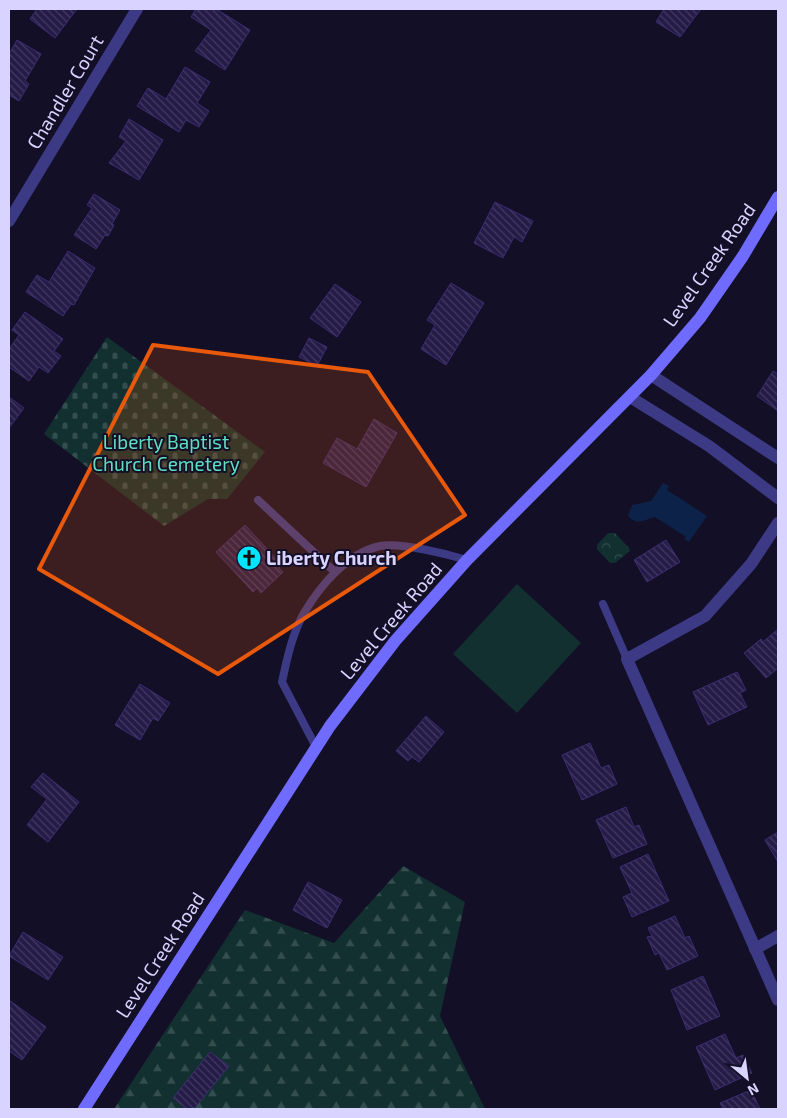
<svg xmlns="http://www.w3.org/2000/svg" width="787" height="1118" font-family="'Exo 2',sans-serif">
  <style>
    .grass { fill: #12302f }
    .forest { fill: url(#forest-firs) }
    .cemetery { fill: url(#cemetery-stones) }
    .park { fill: url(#park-crowns) }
    .water { fill: #0c2248 }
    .building { fill: url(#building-back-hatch); stroke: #3b2d73 }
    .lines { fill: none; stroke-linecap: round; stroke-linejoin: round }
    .lane { stroke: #3d3a85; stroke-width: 8 }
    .street { stroke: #3d3a85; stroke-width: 12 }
    .secondary { stroke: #6f6bff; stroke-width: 12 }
    .marked { fill: #e8590c; fill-opacity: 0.2; stroke: #e8590c; stroke-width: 4; stroke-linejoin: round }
    .labels { text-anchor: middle; stroke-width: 4; stroke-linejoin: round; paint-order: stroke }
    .street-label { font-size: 19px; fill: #d9d4ff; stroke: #130f26 }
    .park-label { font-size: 19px; fill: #5fe0c0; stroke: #130f26 }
    .poi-label { font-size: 19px; font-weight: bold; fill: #d9d4ff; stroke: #130f26; text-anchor: start }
  </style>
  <defs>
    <pattern id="forest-firs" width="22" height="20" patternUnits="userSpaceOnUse" patternTransform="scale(1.25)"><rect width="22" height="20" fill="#12302f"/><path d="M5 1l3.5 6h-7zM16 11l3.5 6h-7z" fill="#344d4e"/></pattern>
    <pattern id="cemetery-stones" width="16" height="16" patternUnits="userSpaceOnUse" patternTransform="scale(1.25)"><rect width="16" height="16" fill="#12302f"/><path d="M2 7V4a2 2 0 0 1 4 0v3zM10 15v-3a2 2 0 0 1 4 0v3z" fill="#344d4e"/></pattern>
    <pattern id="park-crowns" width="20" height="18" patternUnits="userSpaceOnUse" patternTransform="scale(1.25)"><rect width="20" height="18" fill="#12302f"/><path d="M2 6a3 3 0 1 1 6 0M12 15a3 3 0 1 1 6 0" fill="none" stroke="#344d4e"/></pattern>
    <pattern id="building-back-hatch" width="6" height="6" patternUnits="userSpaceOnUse" patternTransform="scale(1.25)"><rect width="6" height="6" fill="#241b47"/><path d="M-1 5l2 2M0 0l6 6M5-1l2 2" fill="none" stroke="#433b63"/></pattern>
  </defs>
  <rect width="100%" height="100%" fill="#130f26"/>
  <path class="grass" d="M517,584l64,59 -64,70 -64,-59z"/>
  <path class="forest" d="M403,866l62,36 -25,114 45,93h-371l131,-199 89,33z"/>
  <path class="cemetery" d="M107,337l158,115 -38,47h-19l-44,27 -120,-92z"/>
  <path class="park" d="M608,533h7l14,15 1,3 -15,12h-5l-13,-14v-4z"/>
  <path class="water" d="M663,483l6,3 -2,4 40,26 -18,26 -5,-3 2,-2 -31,-20c-11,3 -19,9 -27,-1l4,-11 19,-4z"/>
  <g class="building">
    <path d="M37,9h40l-22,29 -25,-19z"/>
    <path d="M196,9h20l34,21 -25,40 -30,-19 16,-21 -20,-13z"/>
    <path d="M664,9h37l-21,28 -24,-15z"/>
    <path d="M17,40l24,14 -16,27 4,3 -10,17 -10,-6v-41z"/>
    <path d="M185,67l25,15 -13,21 12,8 -10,16 -13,-7 -7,12 -42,-26 11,-18 18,11z"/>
    <path d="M129,119l34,21 -24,40 -30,-17 17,-22 -7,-4z"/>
    <path d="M94,194l26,16 -8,14 2,1 -6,11 -3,-1 -9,14 -22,-14 18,-27 -5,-3z"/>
    <path d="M495,202l38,19 -11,21 -8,-5 -11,21 -29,-15z"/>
    <path d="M68,251l27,17 -21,37 -3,-1 -8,12 -37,-24 11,-17 12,7z"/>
    <path d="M451,283l33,20 -38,62 -25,-16 14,-24 -8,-5z"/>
    <path d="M335,284l26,18 -24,35 -27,-19z"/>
    <path d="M25,312l38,27 -9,12 7,5 -13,17 -9,-6 -10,14 -20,-14v-18l10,-14 -7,-5z"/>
    <path d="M309,338l18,9 -10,19 -18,-9z"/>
    <path d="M773,371l5,3v37l-21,-15z"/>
    <path d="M9,397l15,11 -15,20z"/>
    <path d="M374,419l23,14 -31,54 -43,-24 14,-25 20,11z"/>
    <path d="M245,525l37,40 -3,3 4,4 -22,21 -4,-5 -4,4 -37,-40z"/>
    <path d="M666,540l14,22 -33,20 -13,-22z"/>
    <path d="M778,629v39l-12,10 -22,-25 17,-14 2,3z"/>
    <path d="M737,672l9,18 -6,3 7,14 -39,18 -15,-33z"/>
    <path d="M140,684l30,19 -12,18 -5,-3 -13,22 -25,-15z"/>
    <path d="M426,716l18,16 -25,30 -7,-5 -4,4 -12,-10z"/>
    <path d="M590,743l11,25 8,-3 8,19 -35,16 -20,-45z"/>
    <path d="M43,773l36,29 -31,40 -21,-17 20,-26 -16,-12z"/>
    <path d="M626,807l8,20 5,-2 8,19 -34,14 -17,-38z"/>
    <path d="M778,832v30l-13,-22z"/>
    <path d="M648,854l21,47 -37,16 -9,-20 9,-4 -12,-26z"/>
    <path d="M308,882l34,18 -15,28 -34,-18z"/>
    <path d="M675,916l10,22 4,-2 9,20 -31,14 -8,-17 -4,2 -8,-18 5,-1 -4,-8z"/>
    <path d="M23,932l40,25 -15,23 -39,-24z"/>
    <path d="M703,976l17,40 -33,14 -16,-40z"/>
    <path d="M9,1000l37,27 -24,33 -13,-9z"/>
    <path d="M725,1034l11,24 7,-3 9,18 -37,17 -19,-43z"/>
    <path d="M210,1052l19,14 -35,43h-7l-14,-11z"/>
    <path d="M751,1090l9,19h-37l-3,-6z"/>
  </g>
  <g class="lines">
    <g class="lane">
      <path d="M258,500l77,72"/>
      <path d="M603,604l24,55"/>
      <path d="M316,747l-34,-65c5,-23 10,-48 22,-69 16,-27 43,-60 76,-67 19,-4 67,8 87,14"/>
    </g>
    <g class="street">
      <path d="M9,221l128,-212"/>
      <path d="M651,375l127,83"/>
      <path d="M630,397l79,49 69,52"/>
      <path d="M778,523l-27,41 -46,52 -78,43 151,341"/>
      <path d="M755,949l23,-13"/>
    </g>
    <path class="secondary" d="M84,1109l246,-383 65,-85 72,-81 184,-185 49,-57 43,-62 35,-59"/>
  </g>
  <path class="marked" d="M153,345l215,27 97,143 -247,159 -179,-105z"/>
  <defs>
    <symbol id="church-disc" viewBox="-11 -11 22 22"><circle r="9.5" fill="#00e5ff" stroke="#130f26"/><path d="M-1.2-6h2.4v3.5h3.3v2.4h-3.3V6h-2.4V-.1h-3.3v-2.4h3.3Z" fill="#111"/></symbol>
  </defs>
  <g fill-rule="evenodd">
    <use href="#church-disc" x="235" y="544" width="28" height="28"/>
  </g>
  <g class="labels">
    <g class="street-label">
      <text transform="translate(65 92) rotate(-59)" y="7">Chandler Court</text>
      <text transform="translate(709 265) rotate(-55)" y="7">Level Creek Road</text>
      <text transform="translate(391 621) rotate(-50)" y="7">Level Creek Road</text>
      <text transform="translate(160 955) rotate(-57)" y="7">Level Creek Road</text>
    </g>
    <g class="park-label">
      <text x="166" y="449">Liberty Baptist<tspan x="166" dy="22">Church Cemetery</tspan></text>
    </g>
    <g class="poi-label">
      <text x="266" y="565">Liberty Church</text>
    </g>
  </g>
  <rect width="787" height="1118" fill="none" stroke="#d9d4ff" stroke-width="20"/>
  <g transform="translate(747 1078) rotate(151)" stroke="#130f26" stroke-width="4" paint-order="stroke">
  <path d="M0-4L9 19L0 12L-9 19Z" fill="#d9d4ff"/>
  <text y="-8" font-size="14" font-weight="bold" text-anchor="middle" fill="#d9d4ff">N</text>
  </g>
</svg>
